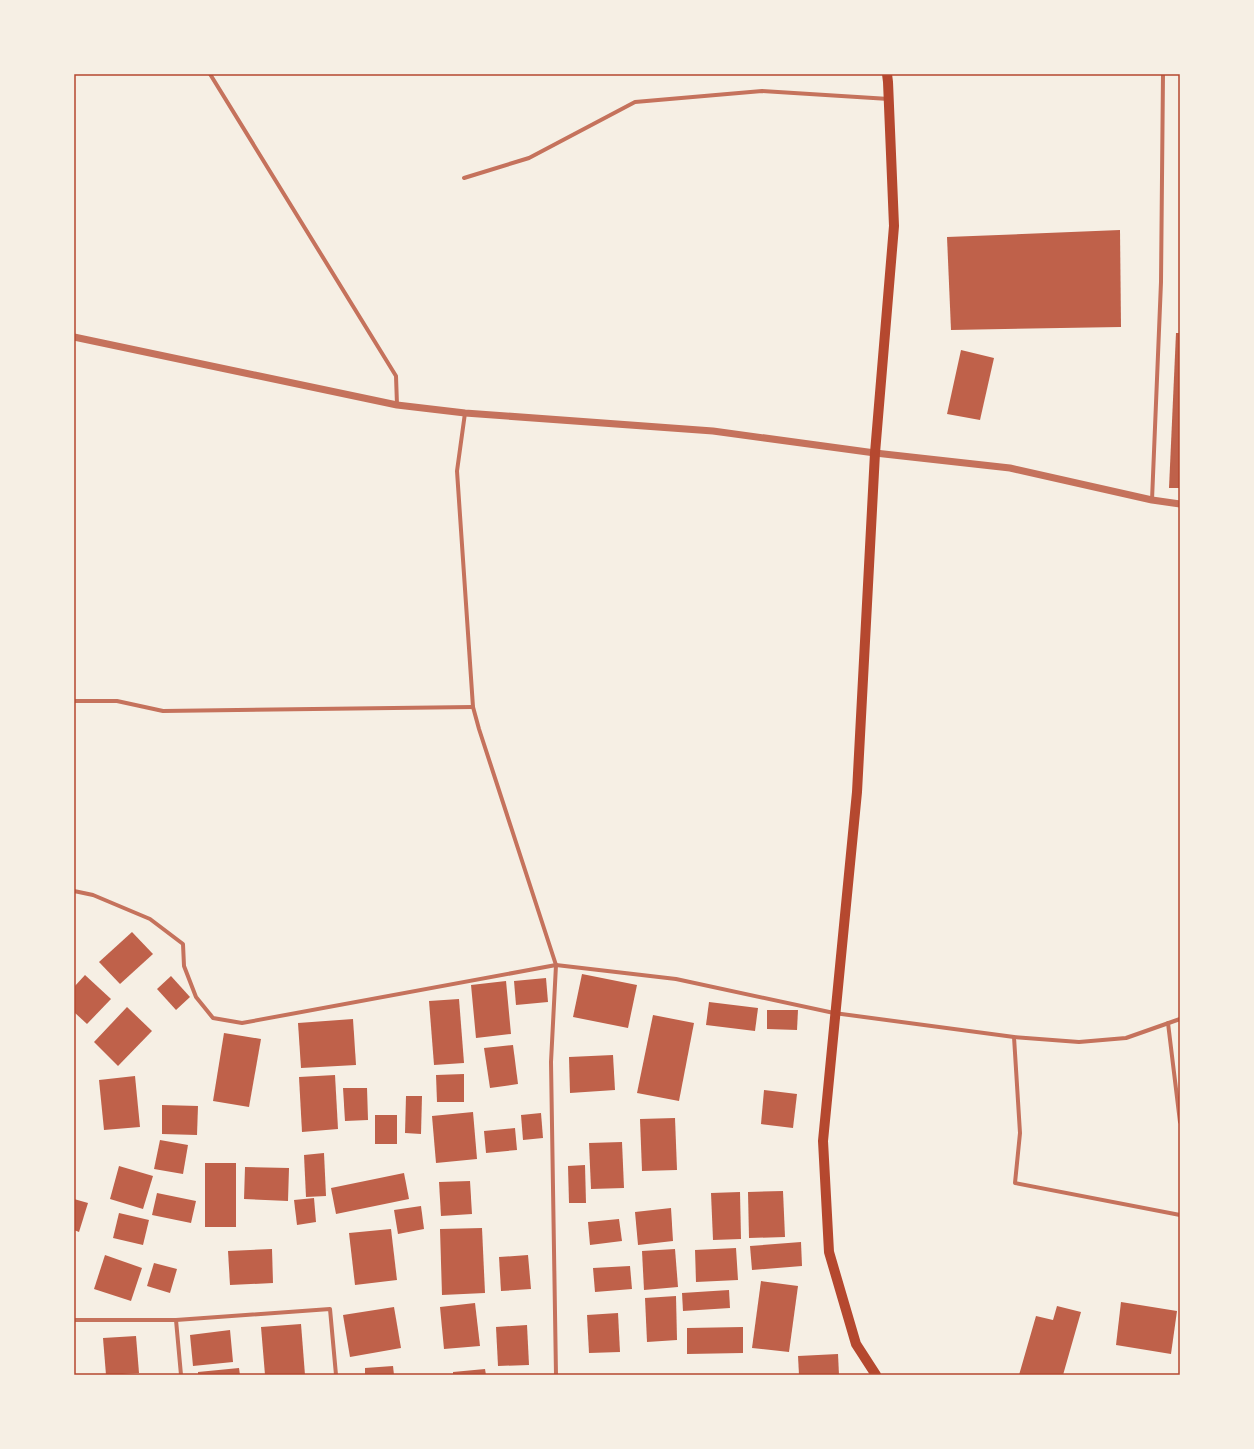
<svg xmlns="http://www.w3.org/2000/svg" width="1254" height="1449" font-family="Raleway,sans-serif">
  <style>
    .building { fill: #bf614a }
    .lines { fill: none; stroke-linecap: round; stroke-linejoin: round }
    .minor { stroke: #c5725c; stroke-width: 4 }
    .tertiary { stroke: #c5725c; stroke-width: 7 }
    .primary { stroke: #b5482f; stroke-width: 10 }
    .neatline { fill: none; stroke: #b5482f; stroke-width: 1.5 }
  </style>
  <rect width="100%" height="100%" fill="#f6efe4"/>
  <g class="building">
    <path d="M1120,230l1,97 -170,3 -4,-93z"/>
    <path d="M1176,333h4v155h-11z"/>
    <path d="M961,350l33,8 -14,62 -33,-6z"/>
    <path d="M132,932l21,22 -33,30 -21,-22z"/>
    <path d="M582,974l55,11 -9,43 -55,-11z"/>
    <path d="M85,975l26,24 -24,25 -13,-12v-25z"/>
    <path d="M171,976l19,21 -14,13 -19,-21z"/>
    <path d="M546,978l2,24 -32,3 -2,-24z"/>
    <path d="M506,981l5,53 -35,4 -5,-53z"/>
    <path d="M459,999l5,64 -30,2 -5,-64z"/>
    <path d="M709,1002l49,6 -3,23 -49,-6z"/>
    <path d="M127,1007l25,24 -34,35 -24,-24z"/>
    <path d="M767,1010h31l-1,20 -30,-1z"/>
    <path d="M653,1015l41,8 -15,78 -42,-8z"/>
    <path d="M353,1019l3,46 -55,3 -3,-45z"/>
    <path d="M224,1033l37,6 -12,68 -36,-6z"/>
    <path d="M513,1045l5,39 -28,4 -6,-40z"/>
    <path d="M613,1055l2,35 -45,3 -1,-36z"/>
    <path d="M464,1074v28h-27l-1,-27z"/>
    <path d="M335,1075l3,54 -36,3 -3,-55z"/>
    <path d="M135,1076l5,51 -36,3 -5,-50z"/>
    <path d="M343,1088h24l1,32 -23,1z"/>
    <path d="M764,1090l33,4 -4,34 -32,-4z"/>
    <path d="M406,1096h16l-1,38 -16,-1z"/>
    <path d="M162,1105l36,1 -1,29 -35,-1z"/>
    <path d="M473,1112l4,47 -41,4 -4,-47z"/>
    <path d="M541,1113l2,25 -20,2 -2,-25z"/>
    <rect x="375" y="1115" width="22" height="29"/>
    <path d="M675,1118l2,52 -35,1 -2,-52z"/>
    <path d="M515,1128l2,22 -31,3 -2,-22z"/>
    <path d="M160,1140l28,5 -5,29 -29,-5z"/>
    <path d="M622,1142l2,46 -33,1 -2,-46z"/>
    <path d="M324,1153l2,43 -20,1 -2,-42z"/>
    <rect x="205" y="1163" width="31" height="64"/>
    <path d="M585,1165l1,38h-17l-1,-37z"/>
    <path d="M119,1166l34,10 -10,33 -33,-10z"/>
    <path d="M245,1167l44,1 -1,33 -44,-2z"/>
    <path d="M404,1173l5,26 -73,15 -5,-26z"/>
    <path d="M470,1181l2,33 -31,2 -2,-34z"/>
    <path d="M783,1191l2,46 -36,1 -1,-46z"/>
    <path d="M740,1192l1,47 -28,1 -2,-47z"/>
    <path d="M157,1193l39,8 -5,22 -39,-8z"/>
    <path d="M314,1198l2,24 -19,3 -3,-25z"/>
    <path d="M74,1199l14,4 -9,29 -5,-2z"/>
    <path d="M421,1206l3,23 -26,5 -4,-24z"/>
    <path d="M671,1208l2,33 -35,4 -3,-33z"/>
    <path d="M119,1213l30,7 -6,25 -30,-7z"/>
    <path d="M619,1219l3,22 -32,4 -2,-23z"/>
    <path d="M482,1228l3,65 -43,2 -2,-66z"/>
    <path d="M391,1229l6,51 -42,5 -6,-52z"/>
    <path d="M801,1242l1,24 -50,4 -2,-24z"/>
    <path d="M736,1248l2,32 -42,2 -1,-32z"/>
    <path d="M272,1249l1,34 -43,2 -2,-34z"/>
    <path d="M675,1249l3,38 -34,3 -2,-39z"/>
    <path d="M105,1255l37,13 -11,33 -37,-12z"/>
    <path d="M528,1255l3,34 -30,2 -2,-34z"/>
    <path d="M154,1263l23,6 -7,24 -23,-7z"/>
    <path d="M630,1266l2,23 -37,3 -2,-24z"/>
    <path d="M761,1281l37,5 -9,66 -37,-4z"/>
    <path d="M729,1290l1,18 -47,3 -1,-18z"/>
    <path d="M676,1296l1,44 -30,2 -2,-44z"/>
    <path d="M1121,1302l56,9 -6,43 -55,-9z"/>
    <path d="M475,1303l5,43 -36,3 -4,-42z"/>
    <path d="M1057,1306l24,6 -18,63h-44l17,-59 17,4z"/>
    <path d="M394,1307l7,41 -51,9 -7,-42z"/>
    <path d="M618,1313l2,39 -31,1 -2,-38z"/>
    <path d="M301,1324l4,51h-40l-4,-48z"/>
    <path d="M527,1325l2,40 -31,1 -2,-39z"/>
    <path d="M743,1327v26l-56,1v-26z"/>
    <path d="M230,1330l3,32 -40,4 -3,-31z"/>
    <path d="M136,1336l3,37 -33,2 -3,-37z"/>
    <path d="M838,1354l1,21h-40l-1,-19z"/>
    <path d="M393,1366l1,9h-29v-7z"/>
    <path d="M239,1368l1,7h-42v-3z"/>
    <path d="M485,1369l1,6h-33v-3z"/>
  </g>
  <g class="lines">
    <g class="minor">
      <path d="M210,74l186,302 1,29"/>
      <path d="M464,178l65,-20 106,-56 127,-11 127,8"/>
      <path d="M465,413l-8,58 16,236 6,22 77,236 -5,97 5,313"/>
      <path d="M1152,500l9,-218 2,-208"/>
      <path d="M74,701h43l46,10 310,-4"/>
      <path d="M74,891l19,4 57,24 33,25 1,22 12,31 17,21 29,5 314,-58 120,14 158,34 180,24 65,5 47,-4 54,-19"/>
      <path d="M1168,1023l12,99"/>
      <path d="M1014,1037l6,96 -5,50 165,32"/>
      <path d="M74,1320h102l154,-11 6,66"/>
      <path d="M176,1320l5,55"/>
    </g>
    <path class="tertiary" d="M74,337l323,68 68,8 248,18 162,22 135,15 142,32 28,4"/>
    <path class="primary" d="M876,1375l-20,-31 -27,-92 -6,-111 34,-349 18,-339 19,-227 -6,-144 -1,-8"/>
  </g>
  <rect width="1254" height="1449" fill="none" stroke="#f6efe4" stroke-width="150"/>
  <rect x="75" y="75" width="1104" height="1299" class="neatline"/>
</svg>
